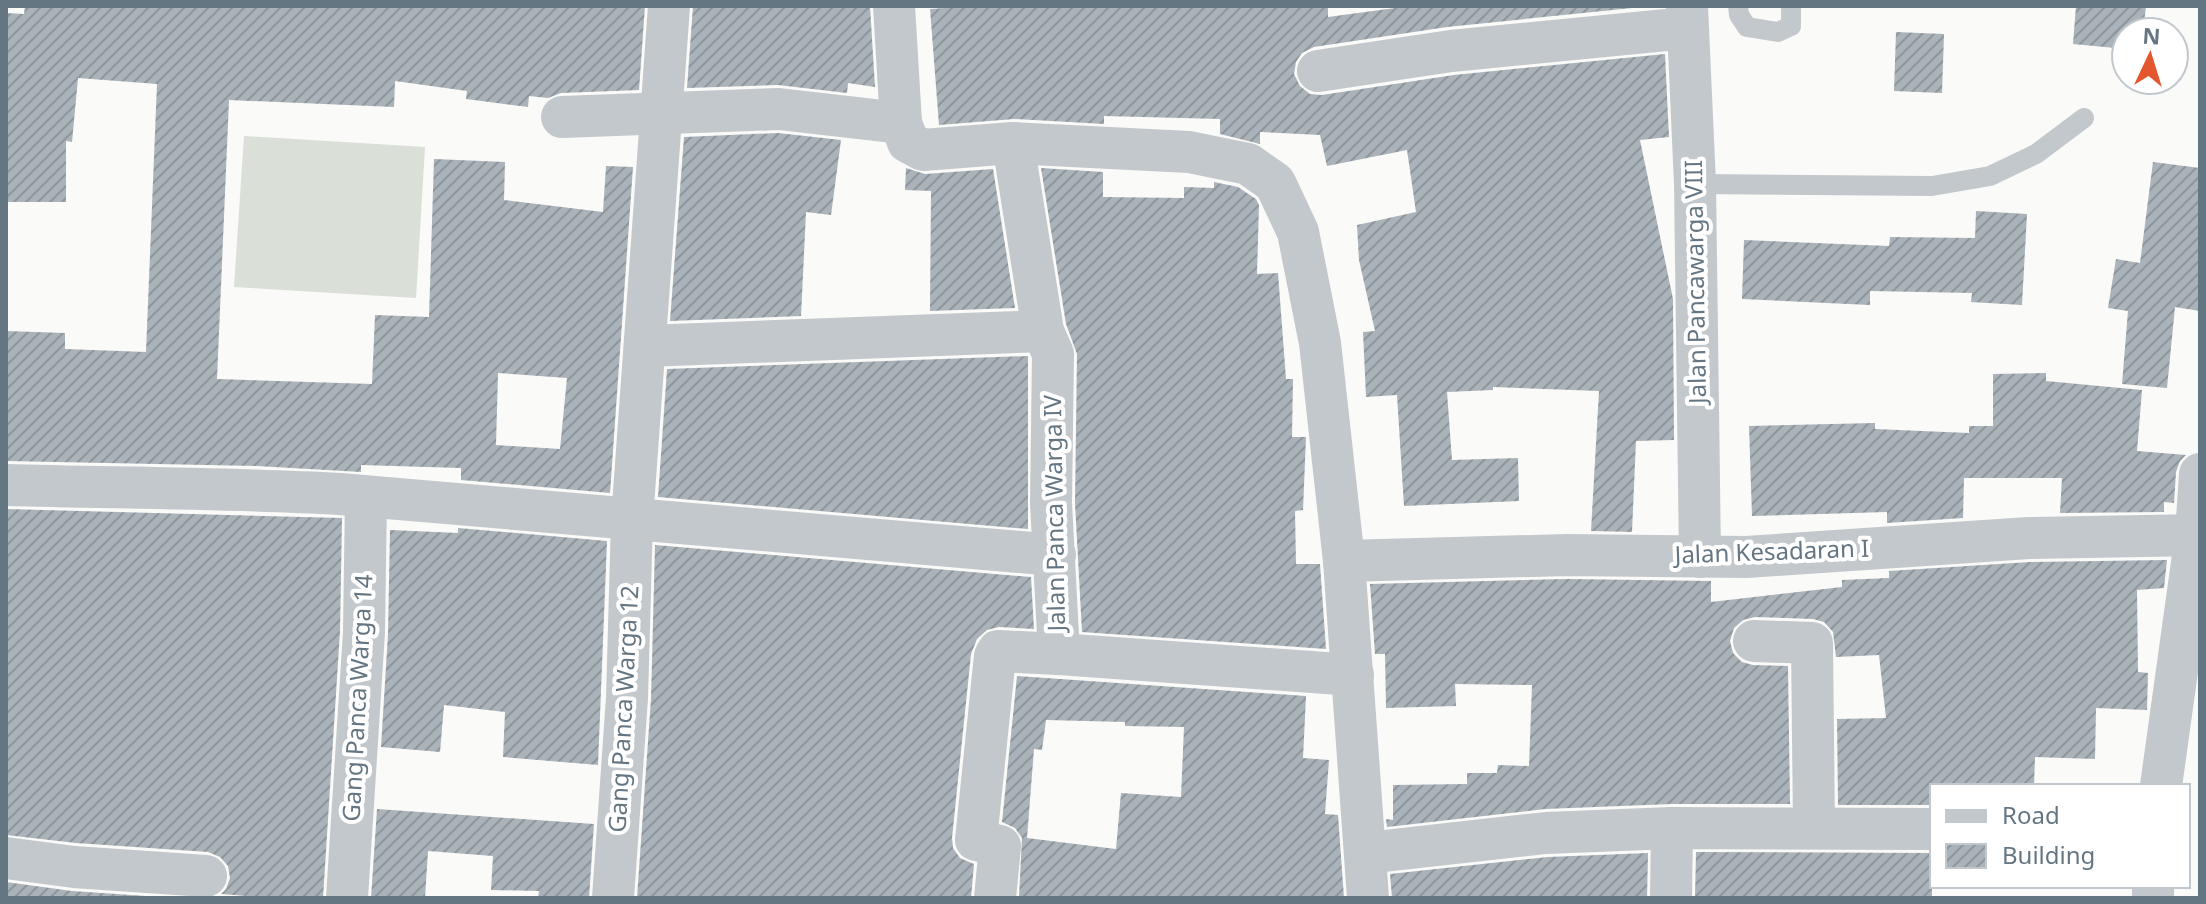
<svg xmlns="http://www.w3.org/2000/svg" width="2206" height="904" font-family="'Noto Sans',sans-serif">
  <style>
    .pitch { fill: #dadfd7 }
    .building { fill: url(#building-hatch); fill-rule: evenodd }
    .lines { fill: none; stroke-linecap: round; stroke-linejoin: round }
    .lane { stroke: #c3c8cc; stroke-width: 20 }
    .street { stroke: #c3c8cc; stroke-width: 42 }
    .labels { text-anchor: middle; stroke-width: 8; stroke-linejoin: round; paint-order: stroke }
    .street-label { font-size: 24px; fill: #657683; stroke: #fff }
  </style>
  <defs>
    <pattern id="building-hatch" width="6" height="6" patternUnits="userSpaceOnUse" patternTransform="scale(2)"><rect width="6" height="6" fill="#aab3b9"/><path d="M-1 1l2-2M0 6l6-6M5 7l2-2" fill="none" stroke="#8e969c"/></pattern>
  </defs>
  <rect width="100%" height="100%" fill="#fafaf8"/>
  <path class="pitch" d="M244,136l181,11 -9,151 -182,-11z"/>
  <g class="building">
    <path d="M25,6h620l-6,84 -78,3 -13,5 -19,-2 -1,11 -62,-8 1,-8 -72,-10 -1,26 -165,-7 -12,279 155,5 3,-69 54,2 5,-158 71,3 -1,38 99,12 3,-46 27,1 -23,326 -149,-13v-12l-100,-3v7l-104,-6 -251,-5v-130l59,2v16l81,3 11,-268 -79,-6 -6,64 -6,-1v61h-60v-189l18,1zM498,373l69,5 -7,71 -64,-4z"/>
    <path d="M693,6h177l5,81 -27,-4 -1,10 -69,-8 -91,3z"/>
    <path d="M973,6h355v11l82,-11h242l-205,21 -133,20 -12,6 -6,9 -2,12 6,12 10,8 12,1 132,-20 211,-21 4,83 -29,3 33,159 1,141 -38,1 -4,91 -41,-1 8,-140 -106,-4v3l-46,2 5,68 66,-2 1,43 -115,5 -7,-111 -31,2 -3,-65 12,-1 -16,-71 -2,-35 59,-13 -9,-62 -80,16 -7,-31 -60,-3v12l-40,-10v-15l-116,-3v8l-90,-5 -75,6 -9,-116z"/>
    <path d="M2076,6h70l-3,26h-17v17l-53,-5z"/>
    <path d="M1896,32l48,2 -2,59 -48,-2z"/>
    <path d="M778,133l63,7 -10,75 -25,-3 -5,104 -131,5 14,-184z"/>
    <path d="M2153,162l47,6v143l-25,-4 -8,81 -45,-4 6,-73 -20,-3 8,-49 24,4z"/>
    <path d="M906,168l19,6 68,-5 22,139 -85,3 1,-120 -26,-1z"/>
    <path d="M1041,168l62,4v25l81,1v-11l30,1v-6l24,5 18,12 3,6 -2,69 21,-1 8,106h7l-1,58h14l-3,73 -8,1 1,53h24l6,85 -244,-17 -7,-129 2,-149 -11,-30z"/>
    <path d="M1976,211l51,3 -5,91 -51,-3 1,-9 -102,-2v14l-128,-6 2,-59 145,6 1,-9 85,1z"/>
    <path d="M1028,356v173l-370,-32 9,-128z"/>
    <path d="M2046,373v8l96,9 -5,61 49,4 -6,6 -4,11 -2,31 -10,-1v10l-104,1 2,-35h-98l-1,40 -76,5v-11l-135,4 -3,-90 126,-3v6l94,4v-7h24v-52z"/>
    <path d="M6,509l336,9 -2,113 -17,267h-53l-49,-4 5,-5 4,-11 -2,-12 -8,-9 -12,-5 -132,-9 -70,-8z"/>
    <path d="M458,528l149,13 -9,224 -95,-8 2,-45 -61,-7 -4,47 -59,-5 7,-113 2,-104 68,3z"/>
    <path d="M655,545l376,32 3,52 -35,-2 -12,3 -10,9 -6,15 -19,184 1,10 7,10 14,6 -3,34h-334l14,-199z"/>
    <path d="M2167,560l-3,28 -27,2 1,82 10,1 -1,37 -51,-2 -1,51 -60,-2 -1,29h-102v19h-94l-1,-86 49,-1 -7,-63 -43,2 -3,-25 -9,-10 -11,-3 -58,-2 -12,3 -9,8 -4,13 3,12 9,9 11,3 35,1 2,138h-118l-127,5 -158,18 -1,-8 7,1v-35l74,-1v-11h30l1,-8 31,1 3,-81 -77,-1 1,22 -70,2 -1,-54h-10l-5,-70 197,-5 144,2v21l131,-15v-7l47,-2v-7l141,-9z"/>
    <path d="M1017,676l289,20 -3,62 26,2 -4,54 13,1 6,83 -325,-1 3,-59 -7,-10 -13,-6zM1046,720l79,2v4l59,1 -3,70 -60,-4 -5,56 -89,-11 7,-89 8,1z"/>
    <path d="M377,809l217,15 -5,74h-51l1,-7 -48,-1 2,-34 -65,-5 -3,47h-54z"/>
    <path d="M1696,852l236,1v45h-237z"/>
    <path d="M1648,853l-1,45h-255l-2,-24 158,-17z"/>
    <path d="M6,882l66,9 104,7h-170z"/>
  </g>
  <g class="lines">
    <g class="lane">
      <path d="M1738,6l1,9 8,12 31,5 13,-6v-20"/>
      <path d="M1695,184l237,2 58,-10 46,-22 48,-36"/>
    </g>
    <g class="street">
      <path d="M894,6l7,117 7,19 15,8 90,-7 176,9 59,12 27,19 23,49 22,111 24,218 24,337"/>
      <path d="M1687,6l8,178 5,373"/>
      <path d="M1318,71l133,-20 236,-23"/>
      <path d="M562,117l217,-8 122,14"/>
      <path d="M646,346l397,-15"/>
      <path d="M6,485c111,3 223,3 334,9l715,61"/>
      <path d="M1344,561l223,-6 179,2 283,-19 171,-3"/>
      <path d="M1754,641l58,2 2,185"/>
      <path d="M1059,654l294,21"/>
      <path d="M2161,786l35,-252 4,-60"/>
      <path d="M1366,853l180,-20 126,-5 260,1"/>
      <path d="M6,858l68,9 132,9"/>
      <path d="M2153,886v12"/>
      <path d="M347,898l17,-266 2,-135"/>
      <path d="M613,898l14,-200 5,-178 37,-514"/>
      <path d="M995,898l5,-52 -24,-6 19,-184 3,-5 61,3 -8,-151 2,-149 -10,-23 -30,-188"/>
      <path d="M1671,898l1,-70"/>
    </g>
  </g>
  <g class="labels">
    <g class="street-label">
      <text transform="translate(1696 282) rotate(-91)" y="8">Jalan Pancawarga VIII</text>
      <text transform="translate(1055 513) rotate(-91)" y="8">Jalan Panca Warga IV</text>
      <text transform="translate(1772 552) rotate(-2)" y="8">Jalan Kesadaran I</text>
      <text transform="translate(358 698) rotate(-87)" y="8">Gang Panca Warga 14</text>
      <text transform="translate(624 709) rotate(-87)" y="8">Gang Panca Warga 12</text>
    </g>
  </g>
  <rect width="2206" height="904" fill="none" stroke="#657683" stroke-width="16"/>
  <rect x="1930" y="784" width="260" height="104" fill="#ffffff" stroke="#c1c8cd" stroke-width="2"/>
  <rect x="1946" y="810" width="40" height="12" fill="#c3c8cc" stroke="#c1c8cd" stroke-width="2"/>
  <text x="2002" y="824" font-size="24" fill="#657683">Road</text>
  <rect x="1946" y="844" width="40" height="24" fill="url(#building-hatch)" stroke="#c1c8cd" stroke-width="2"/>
  <text x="2002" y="864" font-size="24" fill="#657683">Building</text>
  <g transform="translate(2150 56) rotate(4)"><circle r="38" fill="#ffffff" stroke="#c1c8cd" stroke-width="2"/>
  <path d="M0-6L14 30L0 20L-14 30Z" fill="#e4572e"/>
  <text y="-12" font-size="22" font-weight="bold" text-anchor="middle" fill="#657683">N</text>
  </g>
</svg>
